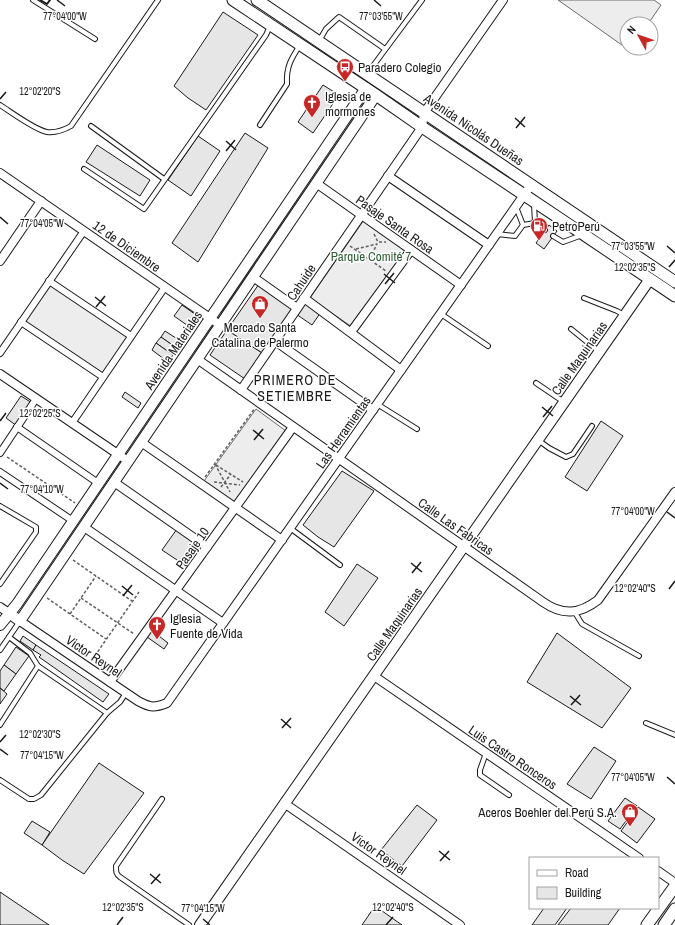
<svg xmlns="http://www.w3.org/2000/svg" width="675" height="925" font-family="'Archivo Narrow',sans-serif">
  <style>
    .grass { fill: url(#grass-dots); stroke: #6a6a6a }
    .built { fill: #ededed; stroke: #6a6a6a }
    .building { fill: #e6e6e6; stroke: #1a1a1a }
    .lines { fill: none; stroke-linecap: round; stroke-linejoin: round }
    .service-casing { stroke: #1a1a1a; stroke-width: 6 }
    .pedestrian-casing { stroke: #1a1a1a; stroke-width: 8 }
    .minor-casing { stroke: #1a1a1a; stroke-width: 10 }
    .tertiary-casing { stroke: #1a1a1a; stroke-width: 12 }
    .secondary-casing { stroke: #1a1a1a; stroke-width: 13 }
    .path { stroke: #5f5f5f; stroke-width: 1.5; stroke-dasharray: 3 2; stroke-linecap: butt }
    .service { stroke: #fff; stroke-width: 4 }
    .pedestrian { stroke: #fff; stroke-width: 6 }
    .minor { stroke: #fff; stroke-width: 8 }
    .tertiary { stroke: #fff; stroke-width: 10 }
    .secondary { stroke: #fff; stroke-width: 11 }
    .wall { stroke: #1a1a1a; stroke-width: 2 }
    .ticks { fill: none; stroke: #1a1a1a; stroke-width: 1.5 }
    .labels { text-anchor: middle; stroke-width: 3; stroke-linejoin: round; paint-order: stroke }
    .poi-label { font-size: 13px; fill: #1a1a1a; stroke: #fff; text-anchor: start }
    .street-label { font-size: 13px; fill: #1a1a1a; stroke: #fff }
    .park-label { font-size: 13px; fill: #2b5a34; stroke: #fff }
    .neighbourhood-label { font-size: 14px; letter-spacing: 1px; fill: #1a1a1a; stroke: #fff }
    .ticks-label { font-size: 10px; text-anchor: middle; fill: #1a1a1a; stroke: #fff; stroke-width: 3; stroke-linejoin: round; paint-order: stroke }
  </style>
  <defs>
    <pattern id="grass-dots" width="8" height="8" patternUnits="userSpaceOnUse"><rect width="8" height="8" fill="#ededed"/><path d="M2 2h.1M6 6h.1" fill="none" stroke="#cbcbcb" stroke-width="1.8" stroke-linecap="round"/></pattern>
  </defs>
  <rect width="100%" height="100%" fill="#fff"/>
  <g class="grass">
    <path d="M360,97l6,3 -145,213 -6,-4z"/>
    <path d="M205,322l7,5 -80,122 -8,-5z"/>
    <path d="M116,457l6,4 -97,145 -6,-4z"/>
  </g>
  <g class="built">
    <path d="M558,0h96l7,5 -13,19h-21v24h4l-2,2z"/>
    <path d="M366,217l44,30 -58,80 -42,-29z"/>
    <path d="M50,283l78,54 -26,37 -78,-52z"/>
    <path d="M256,409l30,22 -52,72 -30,-22z"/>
  </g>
  <g class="building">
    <path d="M223,12l35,23 -52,75 -18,-12 -14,-12z"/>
    <path d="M323,85l16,10 -26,38 -15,-11z"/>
    <path d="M245,133l23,15 -70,114 -26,-19z"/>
    <path d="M198,136l22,15 -29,45 -23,-16z"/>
    <path d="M97,145l53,35 -10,16 -54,-34z"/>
    <path d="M549,225l8,6 -13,18 -8,-6z"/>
    <path d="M259,284l34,24 -31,45 -35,-23z"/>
    <path d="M305,301l16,11 -9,13 -16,-11z"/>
    <path d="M182,305l17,12 -8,11 -17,-12z"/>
    <path d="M227,330l35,23 -17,26 -35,-24z"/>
    <path d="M165,331l17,11 -4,7 -17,-12z"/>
    <path d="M161,337l17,12 -5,6 -17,-12z"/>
    <path d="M156,343l17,12 -5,7 -16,-12z"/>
    <path d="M125,392l16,11 -3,5 -16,-11z"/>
    <path d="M21,396l11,7 -15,23 -11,-8z"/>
    <path d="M601,421l22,15 -36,55 -22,-14z"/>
    <path d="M342,471l32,20 -40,56 -16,-10 -15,-12z"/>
    <path d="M177,529l24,15 -15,22 -24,-16z"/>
    <path d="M357,564l21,14 -34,48 -19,-14z"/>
    <path d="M151,630l17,13 -4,6 -17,-12z"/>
    <path d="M557,633l74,55 -29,40 -75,-46z"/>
    <path d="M23,636l13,9 -3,5 -13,-9z"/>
    <path d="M36,645l73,49 -6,8 -64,-45 2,-2 -8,-5z"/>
    <path d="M16,647l13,9 -13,18 -12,-9z"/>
    <path d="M4,665l12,9 -12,17 -4,-3v-17z"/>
    <path d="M0,688l7,6 -7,10z"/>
    <path d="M594,747l22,14 -25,38 -24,-15z"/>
    <path d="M99,763l45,30 -60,81 -22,-14 -20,-15z"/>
    <path d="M625,798l12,8 -17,23 -12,-8z"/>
    <path d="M417,805l20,15 -35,46 -21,-16z"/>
    <path d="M638,807l17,12 -18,24 -16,-12z"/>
    <path d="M32,821l18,11 -8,13 -18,-12z"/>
    <path d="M0,892l49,33h-49z"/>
    <path d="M375,906l27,19h-40z"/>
    <path d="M544,908h23l-12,17h-23z"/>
    <path d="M571,908h49l-12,17h-50z"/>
  </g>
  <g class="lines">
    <defs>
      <g id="service">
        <path d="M33,0l62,39"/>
        <path d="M319,41l7,-12 13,-12 46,32"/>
        <path d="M367,74l55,-74"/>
        <path d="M0,105c11,7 35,25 47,27 9,1 17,-2 24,-6l87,-126"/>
        <path d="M260,125l27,-41c-1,-17 4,-25 13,-39"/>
        <path d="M91,126l73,53"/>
        <path d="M84,169l60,40 122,-174 4,-9"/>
        <path d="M534,204l1,19 10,7"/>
        <path d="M523,225l12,-2"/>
        <path d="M497,234l18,2 8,-11 -7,-18"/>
        <path d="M553,236l10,6 19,-7"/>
        <path d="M584,298l33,13 7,4"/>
        <path d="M441,314l47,32"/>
        <path d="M571,329l21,17 7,5"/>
        <path d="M536,383l28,19"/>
        <path d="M377,404l40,25"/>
        <path d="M538,440l11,8 17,9 7,-3 19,-28"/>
        <path d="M0,506l36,21v5l-36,52"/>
        <path d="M290,528l50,37"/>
        <path d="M574,611l8,13 57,32"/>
        <path d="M9,637l21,16 8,13 69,47"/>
        <path d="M0,650l20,-29"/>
        <path d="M646,723l29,12"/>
        <path d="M0,725l38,-59"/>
        <path d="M486,753l-6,17v5l29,20"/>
        <path d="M0,780l29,19h5l7,-4 66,-82 13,-11 6,-9"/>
        <path d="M162,799l-46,67c0,6 0,8 4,11l69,48"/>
      </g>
      <g id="pedestrian">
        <path d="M49,281l82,55"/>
        <path d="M21,322l82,55"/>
        <path d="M0,353l84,-122"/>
        <path d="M72,423l93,-136"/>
        <path d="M17,427l81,56"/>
        <path d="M0,453l36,-54"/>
        <path d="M0,472l73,49"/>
      </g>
      <g id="minor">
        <path d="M0,173l220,152"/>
        <path d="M388,176l101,69"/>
        <path d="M316,183l145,102"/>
        <path d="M0,261l41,-60"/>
        <path d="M253,277l44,31"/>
        <path d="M304,298l97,72"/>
        <path d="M351,332l60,-82"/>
        <path d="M275,341l98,69"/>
        <path d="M197,359l346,243c20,14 37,12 55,-2l77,-108"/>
        <path d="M0,374l128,87"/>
        <path d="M241,390l181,-263 2,-14 79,-113"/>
        <path d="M141,442l141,98"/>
        <path d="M114,482l93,65"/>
        <path d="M84,527l139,96"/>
        <path d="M0,607l9,6"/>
        <path d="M20,621l118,80c13,7 16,7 29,2l364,-518"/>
        <path d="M374,676l265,182"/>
        <path d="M110,682l183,-255"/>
        <path d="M284,803l176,122"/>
        <path d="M658,871l17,12"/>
      </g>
      <g id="tertiary">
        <path d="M9,613l11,8 356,-526"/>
        <path d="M0,625l17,-21 349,-516"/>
        <path d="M200,925l450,-646"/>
      </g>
      <g id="secondary">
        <path d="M233,0l143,95 46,32 161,107 92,62"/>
        <path d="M257,0l418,282"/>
        <path d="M647,925l28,-39"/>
        <path d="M664,925l11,-16"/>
      </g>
    </defs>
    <use href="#service" class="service-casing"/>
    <use href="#pedestrian" class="pedestrian-casing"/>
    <use href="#minor" class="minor-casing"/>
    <use href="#tertiary" class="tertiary-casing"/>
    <use href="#secondary" class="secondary-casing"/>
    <g class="path">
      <path d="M374,234l4,8h8"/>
      <path d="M350,246l36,25"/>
      <path d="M356,249l21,-5 -8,16"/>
      <path d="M7,457l68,46"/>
      <path d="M215,464l15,28"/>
      <path d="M216,465l27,17"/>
      <path d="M205,477l50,-69"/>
      <path d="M214,482l26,3"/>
      <path d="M221,487l10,-13"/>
      <path d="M73,560l59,41"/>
      <path d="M47,598l59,41"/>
      <path d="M81,598l53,36"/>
      <path d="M70,614l26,-38"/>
      <path d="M92,660l47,-68"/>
    </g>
    <use href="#service" class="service"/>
    <use href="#pedestrian" class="pedestrian"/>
    <use href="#minor" class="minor"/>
    <use href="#tertiary" class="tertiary"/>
    <use href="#secondary" class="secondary"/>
    <path class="wall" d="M40,0l7,4 3,-4"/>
  </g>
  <path class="ticks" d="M57,0l8,6M374,0l7,6M0,99l6,-7M515,118l10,9M516,128l9,-11M226,141l10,9M226,151l9,-11M0,217l8,7M667,246l8,7M669,267l6,-7M384,274l11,9M385,284l9,-11M95,297l11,9M96,307l9,-11M542,407l11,9M543,417l9,-11M0,421l6,-8M253,430l11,9M254,440l9,-11M0,483l8,6M667,512l8,6M411,563l11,9M412,573l9,-11M122,586l11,9M669,589l6,-8M123,596l9,-11M570,696l11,9M571,705l9,-10M281,719l10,9M282,728l9,-10M0,742l6,-7M0,749l8,6M667,777l8,7M439,851l11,9M440,861l9,-10M150,874l11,9M151,884l9,-10M203,919l7,6M117,925l6,-8M386,925l7,-8"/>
  <defs>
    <symbol id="bus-pin" viewBox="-11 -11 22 30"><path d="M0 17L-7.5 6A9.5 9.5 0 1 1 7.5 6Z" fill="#c62828" stroke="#fff"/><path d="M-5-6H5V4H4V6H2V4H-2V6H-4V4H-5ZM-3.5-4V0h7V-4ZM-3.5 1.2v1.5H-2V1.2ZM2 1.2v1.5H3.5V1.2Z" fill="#fff"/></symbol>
    <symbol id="church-pin" viewBox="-11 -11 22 30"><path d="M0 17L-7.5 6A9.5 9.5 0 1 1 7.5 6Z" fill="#c62828" stroke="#fff"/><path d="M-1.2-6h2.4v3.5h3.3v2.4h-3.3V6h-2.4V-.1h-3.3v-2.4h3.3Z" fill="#fff"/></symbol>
    <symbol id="fuel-pin" viewBox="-11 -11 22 30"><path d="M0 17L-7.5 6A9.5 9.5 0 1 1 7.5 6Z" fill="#c62828" stroke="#fff"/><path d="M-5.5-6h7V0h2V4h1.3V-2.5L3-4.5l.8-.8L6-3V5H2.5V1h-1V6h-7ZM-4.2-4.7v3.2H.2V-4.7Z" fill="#fff"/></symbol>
    <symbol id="shop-pin" viewBox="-11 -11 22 30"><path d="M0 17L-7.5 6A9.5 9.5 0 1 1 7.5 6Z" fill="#c62828" stroke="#fff"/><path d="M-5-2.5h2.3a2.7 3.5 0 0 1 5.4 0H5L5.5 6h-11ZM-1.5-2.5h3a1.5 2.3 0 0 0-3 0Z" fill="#fff"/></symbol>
  </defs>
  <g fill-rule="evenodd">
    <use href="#bus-pin" x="335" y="57" width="20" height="27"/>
    <use href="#church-pin" x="302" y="93" width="20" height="27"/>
    <use href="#fuel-pin" x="529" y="216" width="20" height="27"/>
    <use href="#shop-pin" x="250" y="294" width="20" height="27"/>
    <use href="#church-pin" x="147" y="615" width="20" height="27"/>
    <use href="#shop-pin" x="620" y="802" width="20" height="27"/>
  </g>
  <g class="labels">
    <g class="poi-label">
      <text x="358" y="72">Paradero Colegio</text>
      <text x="325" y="101">Iglesia de<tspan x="325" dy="15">mormones</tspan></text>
      <text x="552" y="231">PetroPerú</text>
      <text x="260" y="332" text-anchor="middle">Mercado Santa<tspan x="260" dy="15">Catalina de Palermo</tspan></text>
      <text x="170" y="623">Iglesia<tspan x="170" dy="15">Fuente de Vida</tspan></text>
      <text x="617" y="817" text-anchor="end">Aceros Boehler del Perú S.A.</text>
    </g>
    <g class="street-label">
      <text transform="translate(474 129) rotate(34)" y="5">Avenida Nicolás Dueñas</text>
      <text transform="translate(395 224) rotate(35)" y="5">Pasaje Santa Rosa</text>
      <text transform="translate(127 246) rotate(35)" y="5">12 de Diciembre</text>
      <text transform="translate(301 282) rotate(-56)" y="5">Cahuide</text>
      <text transform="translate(173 350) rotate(-56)" y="5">Avenida Materiales</text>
      <text transform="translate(579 358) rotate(-55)" y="5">Calle Maquinarias</text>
      <text transform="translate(343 432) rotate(-55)" y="5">Las Herramientas</text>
      <text transform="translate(456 526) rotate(35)" y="5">Calle Las Fabricas</text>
      <text transform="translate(192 548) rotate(-55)" y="5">Pasaje 10</text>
      <text transform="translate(394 624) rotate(-55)" y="5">Calle Maquinarias</text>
      <text transform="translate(94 656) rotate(34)" y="5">Victor Reynel</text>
      <text transform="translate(513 757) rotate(34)" y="5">Luis Castro Ronceros</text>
      <text transform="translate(379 853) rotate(35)" y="5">Victor Reynel</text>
    </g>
    <g class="park-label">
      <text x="371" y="261">Parque Comité 7</text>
    </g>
    <g class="neighbourhood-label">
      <text x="295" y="385">PRIMERO DE<tspan x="295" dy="16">SETIEMBRE</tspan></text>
    </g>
  </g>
  <g class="ticks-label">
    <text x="65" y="20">77°04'00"W</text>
    <text x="381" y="20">77°03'55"W</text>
    <text x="40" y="95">12°02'20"S</text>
    <text x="42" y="227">77°04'05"W</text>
    <text x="633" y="250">77°03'55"W</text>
    <text x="635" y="271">12°02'35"S</text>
    <text x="40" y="417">12°02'25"S</text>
    <text x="42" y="493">77°04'10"W</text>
    <text x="633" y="515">77°04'00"W</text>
    <text x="635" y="592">12°02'40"S</text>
    <text x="40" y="738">12°02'30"S</text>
    <text x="42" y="759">77°04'15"W</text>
    <text x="633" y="781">77°04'05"W</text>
    <text x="123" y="911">12°02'35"S</text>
    <text x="393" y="911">12°02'40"S</text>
    <text x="203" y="912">77°04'15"W</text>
  </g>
  <rect x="529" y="857" width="130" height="52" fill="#ffffff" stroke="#a3a3a3"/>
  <rect x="537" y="870" width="20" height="6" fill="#ffffff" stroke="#a3a3a3"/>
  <text x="565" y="877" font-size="12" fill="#1a1a1a">Road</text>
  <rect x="537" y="887" width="20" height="12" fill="#e6e6e6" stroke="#a3a3a3"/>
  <text x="565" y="897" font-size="12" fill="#1a1a1a">Building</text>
  <g transform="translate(639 36) rotate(310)"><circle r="19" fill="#ffffff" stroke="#a3a3a3"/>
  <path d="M0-3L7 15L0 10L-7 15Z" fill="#c62828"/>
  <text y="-6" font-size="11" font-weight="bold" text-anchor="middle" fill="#1a1a1a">N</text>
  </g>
</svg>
